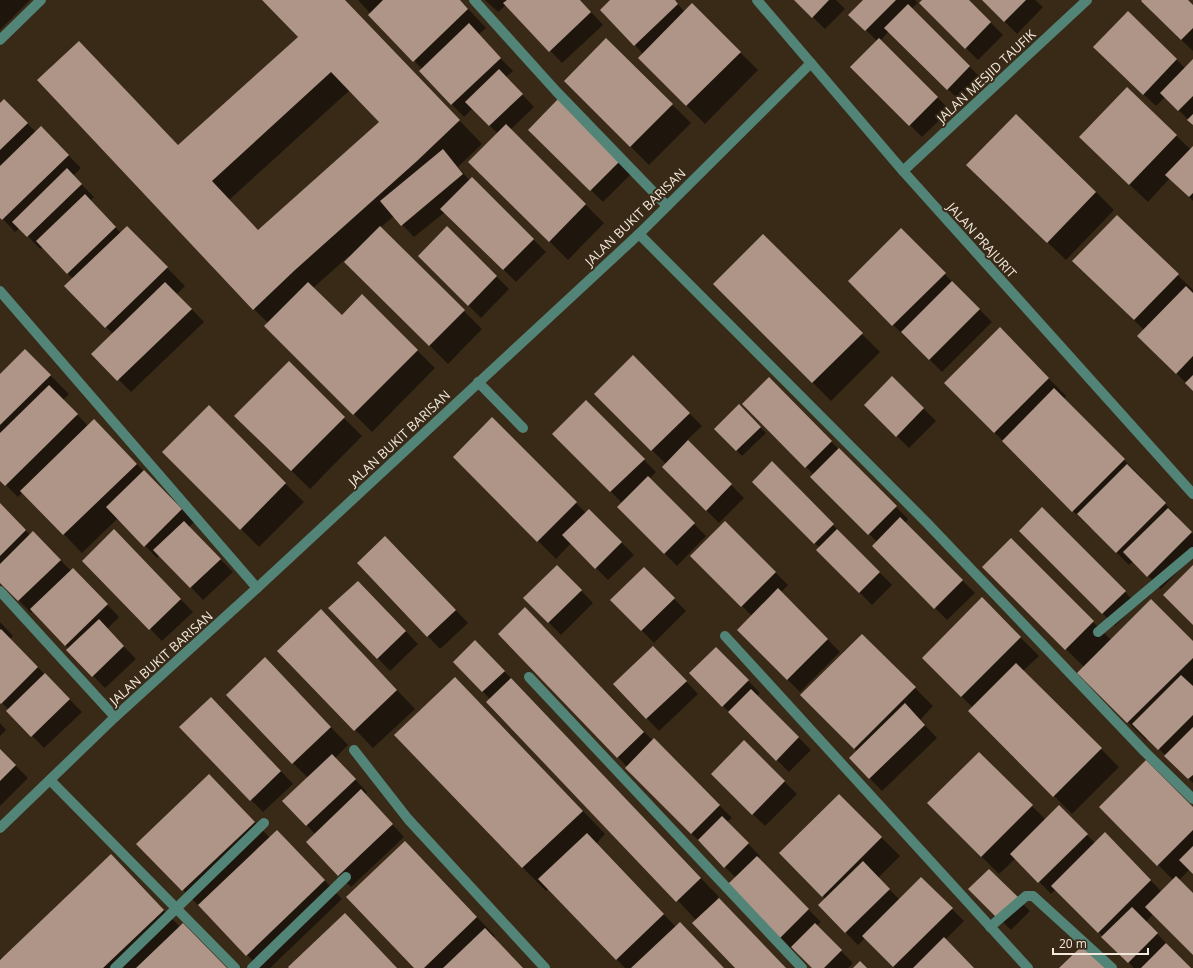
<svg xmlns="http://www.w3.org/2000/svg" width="1193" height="968" font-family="'Open Sans',sans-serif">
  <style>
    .shadow { fill: #0007; fill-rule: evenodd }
    .building { fill: #af9587; fill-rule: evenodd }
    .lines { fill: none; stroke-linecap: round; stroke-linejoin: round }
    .minor { stroke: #528478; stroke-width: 10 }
    .labels { text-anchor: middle; stroke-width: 4; stroke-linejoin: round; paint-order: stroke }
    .street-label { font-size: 13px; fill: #f2e8dc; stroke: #392a18 }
  </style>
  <rect width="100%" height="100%" fill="#392a18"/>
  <g class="shadow">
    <path d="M0,0h30l-30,30z"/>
    <path d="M263,0h81l138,144 -24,23 12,14 2,-3 74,74 -30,30 -71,-70 -31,25 -20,-21 -14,12 102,101 -34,35 -102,-102 4,-5 -1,-1 -36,32 29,29 20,-21 73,72 -63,64 -107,-106 3,-3 -14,-14 -175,-267 100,104 120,-108zM350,90l30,32 -121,109 -30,-31z"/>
    <path d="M358,0h102l26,28 -8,7 35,36 -7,6 28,30 -24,23 94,93 -36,37 -98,-98 28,-28 -25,-26 -9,9 -44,-46 2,-2z"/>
    <path d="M485,0h95l23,25 -41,38 -56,-58 -8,7z"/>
    <path d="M611,0h63l11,12 7,-7 66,65 -53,54 -66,-66 4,-4 -8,-9z"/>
    <path d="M795,0h41l9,9 -20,20z"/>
    <path d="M864,0h51l3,3 -7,6 71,70 -22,22 -71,-70 -9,10 70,69 -28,27 -70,-70 25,-26 -27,-27z"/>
    <path d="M923,0h45l35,35 -25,25 -58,-57z"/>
    <path d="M983,0h52l8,7 -26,27z"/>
    <path d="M1143,0h44l6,6v45l-39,-37z"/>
    <path d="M1128,12l57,56 8,-8v64l-28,-27 -9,9 -50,-47z"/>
    <path d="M606,40l85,83 -42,42 -84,-84z"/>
    <path d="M1127,88l64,62 2,-3v54l-23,-23 -22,24 -50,-47z"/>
    <path d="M559,99l73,74 -29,29 -73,-72z"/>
    <path d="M4,100l32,32 17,8 28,28 -8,8 21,21 -4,4 31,32 6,-6 58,59 -8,8 27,28 -73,70 -38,-38 20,-20 -48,-48 8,-7 -31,-32 -2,2 -20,-21 -5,4 -15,-16v-112z"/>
    <path d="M986,183l110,9 18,18 -48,50z"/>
    <path d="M1117,216l76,74v100l-42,-42 -7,-18 -52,-51z"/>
    <path d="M447,227l62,62 -28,29 -62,-62z"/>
    <path d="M901,230l91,92 -50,50 -30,-30 -1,1 -61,-62z"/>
    <path d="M763,236l117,116 -49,49 -116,-117z"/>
    <path d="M1000,329l66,67 -2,3 78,79 -1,1 36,37 -1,1 17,17v22l-32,33 -28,-28 -4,4 -37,-37 -1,1 -146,-146z"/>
    <path d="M25,350l44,44 -6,6 25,26 24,13 82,83 -5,5 44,45 -30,28 -43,-45 -3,3 -39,-40 -36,35 -59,-61 -5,5 -18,-18v-104z"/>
    <path d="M633,356l69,70 -15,14 57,58 -25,25 -56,-56 3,-3 -71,-70z"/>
    <path d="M289,363l73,73 -52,53 -74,-73z"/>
    <path d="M892,377l44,44 -27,27 -44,-43z"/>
    <path d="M769,379l139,140 -3,4 70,70 -28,27 -74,-74 4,-4 -65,-65 2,-2 -71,-71z"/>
    <path d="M586,401l70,71 -7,7 57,57 -29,30 -59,-59 4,-4 -68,-69z"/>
    <path d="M739,406l27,27 -24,23 -27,-27z"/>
    <path d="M208,407l96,95 -45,45 -95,-95z"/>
    <path d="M492,419l94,94 3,-3 45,45 -26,25 -37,-37 -15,16 -102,-102z"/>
    <path d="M772,463l120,122 -20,20 -54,-55 2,-2 -67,-66z"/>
    <path d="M0,504l30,31 16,10 25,26 14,10 34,36 -12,12 29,30 -31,29 -37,-38 1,-1 -36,-38 -2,2 -31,-32z"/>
    <path d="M1042,509l95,95 -22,22 -95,-95z"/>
    <path d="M725,522l63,63 -7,7 59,60 -40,40 -62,-62 14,-14 -60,-60z"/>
    <path d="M1011,539l100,101 82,2v141l-45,-45 -2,2 -68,-67 6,-6 -100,-100z"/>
    <path d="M126,543l67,69 -31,29 -78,-80z"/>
    <path d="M398,549l70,74 -28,26 -82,-85z"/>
    <path d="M557,566l36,37 -32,32 -36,-37z"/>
    <path d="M644,568l42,43 -32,32 -42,-43z"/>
    <path d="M370,594l48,50 -28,27 -60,-63z"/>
    <path d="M982,599l57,57 -16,15 96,96 -47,47 -102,-103 3,-3 -50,-50z"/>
    <path d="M0,622l13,14 -3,3 72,73 -38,36 -36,-37 1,-1 -9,-9z"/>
    <path d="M544,627l109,114 1,-1 78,78 -5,4 33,34 -2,3 63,63 -5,4 37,37 -5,5h-35l-19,-20 -1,2 -64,-65 7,-7 -110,-110 1,-1 -9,-10z"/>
    <path d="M339,629l76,80 -42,39 -94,-97z"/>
    <path d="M862,635l71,71 -13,14 17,18 -55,53 -32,-33 7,-7 -55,-56z"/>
    <path d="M716,648l44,45 -3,3 54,54 -22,22 -99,-99z"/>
    <path d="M488,654l231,243 -2,1 68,70h-49l-40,-48 -206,-221 -36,-37z"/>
    <path d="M665,659l33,35 -39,37 -45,-47z"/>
    <path d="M283,677l65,68 -13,13 32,34 -2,3 39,42 -53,50 -12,-12 -24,-41 -31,-33 24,-23 -15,-15z"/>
    <path d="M478,701l127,133 -9,10 80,83 48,41h-99l-76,-79 -3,2 -23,-23 -127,-133z"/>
    <path d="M223,710l70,74 -30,28 -12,-12z"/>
    <path d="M0,723l6,7 -6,6z"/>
    <path d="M744,742l53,52 -32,32 -53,-52z"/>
    <path d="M0,750l28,28 -28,28z"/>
    <path d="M979,753l67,67 13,-13 36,36 10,-9 57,58 11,-12 -72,-73 92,1v65l-3,-4 -11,11 14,14v60l-40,-40 -7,8 44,46h-56l-78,-79 -5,5 -35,-36 -17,16 -71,-71z"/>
    <path d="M227,793l43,45 25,11 47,50 -72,69h-10l-122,-124z"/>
    <path d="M839,795l61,61 -22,22 22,22 21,-22 43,43 -19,19 28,28h-78l-30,-30 -7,7 -39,-40 7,-6 -46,-46z"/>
    <path d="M423,860l72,76 -2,2 29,30h-107z"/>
    <path d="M989,870l41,41 -19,19 -41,-41z"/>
    <path d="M134,879l46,48 46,41h-226v-11l2,3z"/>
  </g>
  <g class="building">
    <path d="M262,0h83l115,120 -43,41 -122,109 -42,40 -216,-230 42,-39 99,104 120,-108zM331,72l48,50 -121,108 -46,-49z"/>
    <path d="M383,0h77l8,9 -55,53 -45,-47z"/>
    <path d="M507,0h73l11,12 -42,40 -46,-49z"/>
    <path d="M610,0h65l3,4 -44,42 -34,-36z"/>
    <path d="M794,0h35l-17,18z"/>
    <path d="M863,0h33l-31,31 -17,-16z"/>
    <path d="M922,0h47l22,22 -26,27 -46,-46z"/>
    <path d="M982,0h44l-22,22z"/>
    <path d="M1142,0h46l5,5v23l-12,12 -40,-39z"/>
    <path d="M692,3l49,49 -55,54 -48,-48z"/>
    <path d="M908,4l62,62 -23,24 -63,-62z"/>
    <path d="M1128,11l49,48 -34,36 -50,-48z"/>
    <path d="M469,23l32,35 -50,47 -32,-34z"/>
    <path d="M606,38l67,66 -43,43 -66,-66z"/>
    <path d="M879,38l59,59 -29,29 -59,-59z"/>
    <path d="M1193,59v37l-15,15 -18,-18z"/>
    <path d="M499,69l24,25 -34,32 -24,-24z"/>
    <path d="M1127,87l50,48 -48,50 -50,-48z"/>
    <path d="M559,98l62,62 -31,31 -62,-61z"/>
    <path d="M4,99l24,24 -28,27v-47z"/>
    <path d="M1016,114l80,78 -49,51 -81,-78z"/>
    <path d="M1193,114v11l-6,-5z"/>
    <path d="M506,124l80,80 -37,38 -81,-80z"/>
    <path d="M41,126l28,29 -67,65 -2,-2v-52z"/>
    <path d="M1193,146v47l-4,4 -24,-22z"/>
    <path d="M443,149l20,25 -62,52 -21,-25z"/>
    <path d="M67,168l15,16 -55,53 -15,-15z"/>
    <path d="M472,177l62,62 -31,31 -63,-61z"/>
    <path d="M85,194l31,33 -49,47 -31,-33z"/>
    <path d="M1117,215l62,59 -45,46 -62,-59z"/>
    <path d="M127,226l41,41 -63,61 -41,-42z"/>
    <path d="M380,226l85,84 -36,36 -85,-84z"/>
    <path d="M447,226l50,50 -29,30 -50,-50z"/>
    <path d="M901,228l45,45 -54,53 -44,-45z"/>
    <path d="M763,234l100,99 -51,50 -99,-99z"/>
    <path d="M952,281l28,28 -51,51 -28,-28z"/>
    <path d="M165,282l27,27 -75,72 -26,-27z"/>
    <path d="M308,282l34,33 20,-21 56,56 -65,65 -89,-89z"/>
    <path d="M1186,286l7,7v63l-17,18 -39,-38z"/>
    <path d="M1000,327l49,51 -55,55 -50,-50z"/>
    <path d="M25,349l26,26 -51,50v-51z"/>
    <path d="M633,355l57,58 -39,38 -57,-57z"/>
    <path d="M289,361l56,56 -54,54 -57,-55z"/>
    <path d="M1193,375v16l-8,-8z"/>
    <path d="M892,376l32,32 -28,29 -32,-32z"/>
    <path d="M769,377l63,64 -27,27 -63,-64z"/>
    <path d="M49,385l29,29 -73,72 -5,-5v-48z"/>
    <path d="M1054,388l71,71 -53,53 -70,-71z"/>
    <path d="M586,400l59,59 -35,33 -58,-58z"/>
    <path d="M739,404l22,23 -25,24 -22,-22z"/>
    <path d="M209,405l77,78 -46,47 -78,-78z"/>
    <path d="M492,417l85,85 -40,40 -84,-85z"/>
    <path d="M94,419l43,45 -74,71 -43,-44z"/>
    <path d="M688,440l44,44 -26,27 -44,-44z"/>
    <path d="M839,448l58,58 -29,29 -58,-58z"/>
    <path d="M772,461l62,63 -20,20 -62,-62z"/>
    <path d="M1127,464l39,39 -50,50 -39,-39z"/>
    <path d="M144,470l38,39 -38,38 -38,-40z"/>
    <path d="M648,476l47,47 -31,31 -47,-47z"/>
    <path d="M0,503l26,27 -26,26z"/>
    <path d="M1042,507l84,84 -24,23 -83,-83z"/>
    <path d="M1168,508l24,24 -45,45 -24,-25z"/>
    <path d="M589,509l33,33 -27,27 -33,-34z"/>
    <path d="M900,517l63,63 -29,29 -62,-63z"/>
    <path d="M184,521l37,38 -31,29 -37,-38z"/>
    <path d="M725,521l51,51 -35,35 -51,-51z"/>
    <path d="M114,529l67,70 -32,31 -67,-69z"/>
    <path d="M837,529l43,43 -21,21 -43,-43z"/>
    <path d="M33,531l28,29 -43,41 -18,-18v-19z"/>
    <path d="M385,536l71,74 -29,27 -70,-74z"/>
    <path d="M1011,538l83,83 -29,29 -83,-83z"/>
    <path d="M557,565l25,25 -34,33 -25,-25z"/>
    <path d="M1193,565v60l-30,-30z"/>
    <path d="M644,567l31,31 -34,33 -31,-31z"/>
    <path d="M73,568l35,36 -43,42 -35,-37z"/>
    <path d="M358,581l48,50 -29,28 -49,-51z"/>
    <path d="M778,588l50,51 -41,41 -50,-50z"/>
    <path d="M982,597l39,40 -60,60 -39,-39z"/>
    <path d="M1151,599l42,42v17l-66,65 -50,-50z"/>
    <path d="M525,607l119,125 -27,26 -119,-124z"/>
    <path d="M321,609l76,81 -43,41 -77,-80z"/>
    <path d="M99,619l25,27 -32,31 -26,-27z"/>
    <path d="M1,629l37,38 -37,37 -1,-1v-73z"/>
    <path d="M862,634l54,53 -62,62 -54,-54z"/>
    <path d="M475,640l30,31 -23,21 -29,-30z"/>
    <path d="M653,646l34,35 -41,38 -33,-35z"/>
    <path d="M716,647l33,33 -27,27 -33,-34z"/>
    <path d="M265,657l66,70 -39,37 -66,-69z"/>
    <path d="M1016,663l86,85 -49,49 -85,-86z"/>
    <path d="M45,673l25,26 -39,38 -25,-26z"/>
    <path d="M1181,675l12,11v29l-35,35 -26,-26z"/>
    <path d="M455,677l128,134 -61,57 -128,-133z"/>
    <path d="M511,678l190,200 -25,24 -190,-200z"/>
    <path d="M751,689l48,48 -23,24 -48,-49z"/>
    <path d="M211,697l70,74 -31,30 -71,-74z"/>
    <path d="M905,703l20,22 -56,54 -20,-21z"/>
    <path d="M1193,727v48l-5,4 -24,-23z"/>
    <path d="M654,738l66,67 -29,29 -66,-66z"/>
    <path d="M744,740l41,41 -33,34 -41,-41z"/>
    <path d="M0,749l16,16 -16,16z"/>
    <path d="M979,752l54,53 -52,52 -54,-54z"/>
    <path d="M332,754l24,25 -50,47 -24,-25z"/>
    <path d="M1146,760l47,47v23l-36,36 -58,-59z"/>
    <path d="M209,774l46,48 -73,69 -46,-47z"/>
    <path d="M361,789l32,35 -55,52 -32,-34z"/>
    <path d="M839,794l43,43 -60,60 -43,-44z"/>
    <path d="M1059,805l29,29 -50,49 -28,-29z"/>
    <path d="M722,816l27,27 -25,25 -26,-28z"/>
    <path d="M277,830l48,50 -79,76 -48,-51z"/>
    <path d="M1105,832l46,48 -53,53 -47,-47z"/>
    <path d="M587,833l77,81 -48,46 -78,-81z"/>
    <path d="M405,841l72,76 -53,51h-10l-68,-71z"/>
    <path d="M1193,846v28l-14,-14z"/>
    <path d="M111,854l53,56 -61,58h-103v-8z"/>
    <path d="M757,856l52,53 -29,29 -53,-53z"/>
    <path d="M863,861l27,28 -45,44 -27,-28z"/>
    <path d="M989,869l30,29 -21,21 -30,-30z"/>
    <path d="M1176,876l17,17v62l-48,-48z"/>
    <path d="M921,877l32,31 -60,59 -31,-31z"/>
    <path d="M719,898l67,70h-51l-43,-45z"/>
    <path d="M1132,907l26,26 -30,30 -27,-26z"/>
    <path d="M345,913l52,55h-108l-1,-1z"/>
    <path d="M680,922l44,46h-93z"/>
    <path d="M183,923l44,45h-91z"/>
    <path d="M815,923l27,27 -18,18h-12l-21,-21z"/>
    <path d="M485,928l38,40h-80z"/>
    <path d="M944,937l30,31h-61z"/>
    <path d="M1166,943l25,25h-50z"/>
    <path d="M1083,945l23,23h-47z"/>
    <path d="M860,961l7,7h-14z"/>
  </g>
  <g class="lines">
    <g class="minor">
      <path d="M474,0l82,91 111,115"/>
      <path d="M757,0l146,171 290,323"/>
      <path d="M0,40l41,-40"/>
      <path d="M903,171l184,-171"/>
      <path d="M639,234l288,289 218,229 48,47"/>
      <path d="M0,291l257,297"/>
      <path d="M478,382l45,46"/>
      <path d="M0,591l115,126"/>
      <path d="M1098,632l95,-80"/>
      <path d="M725,636l303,332"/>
      <path d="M529,677l273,291"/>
      <path d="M354,750l54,69 137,149"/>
      <path d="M50,780l185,188"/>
      <path d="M0,828l115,-111 142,-129 382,-354 172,-171"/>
      <path d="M990,927l36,-31h7l79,72"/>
      <path d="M115,968l149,-145"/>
      <path d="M252,968l94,-91"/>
    </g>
  </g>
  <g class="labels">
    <g class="street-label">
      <text transform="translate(986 76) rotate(-43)" y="5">JALAN MESJID TAUFIK</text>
      <text transform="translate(635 217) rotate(-44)" y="5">JALAN BUKIT BARISAN</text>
      <text transform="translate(982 240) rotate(48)" y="5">JALAN PRAJURIT</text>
      <text transform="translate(399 438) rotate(-43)" y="5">JALAN BUKIT BARISAN</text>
      <text transform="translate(161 658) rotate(-42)" y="5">JALAN BUKIT BARISAN</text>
    </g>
  </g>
  <path d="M1053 948v6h95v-6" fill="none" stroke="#f2e8dc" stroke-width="2"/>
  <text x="1059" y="948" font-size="12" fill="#f2e8dc" stroke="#392a18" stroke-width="3" paint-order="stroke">20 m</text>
</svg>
